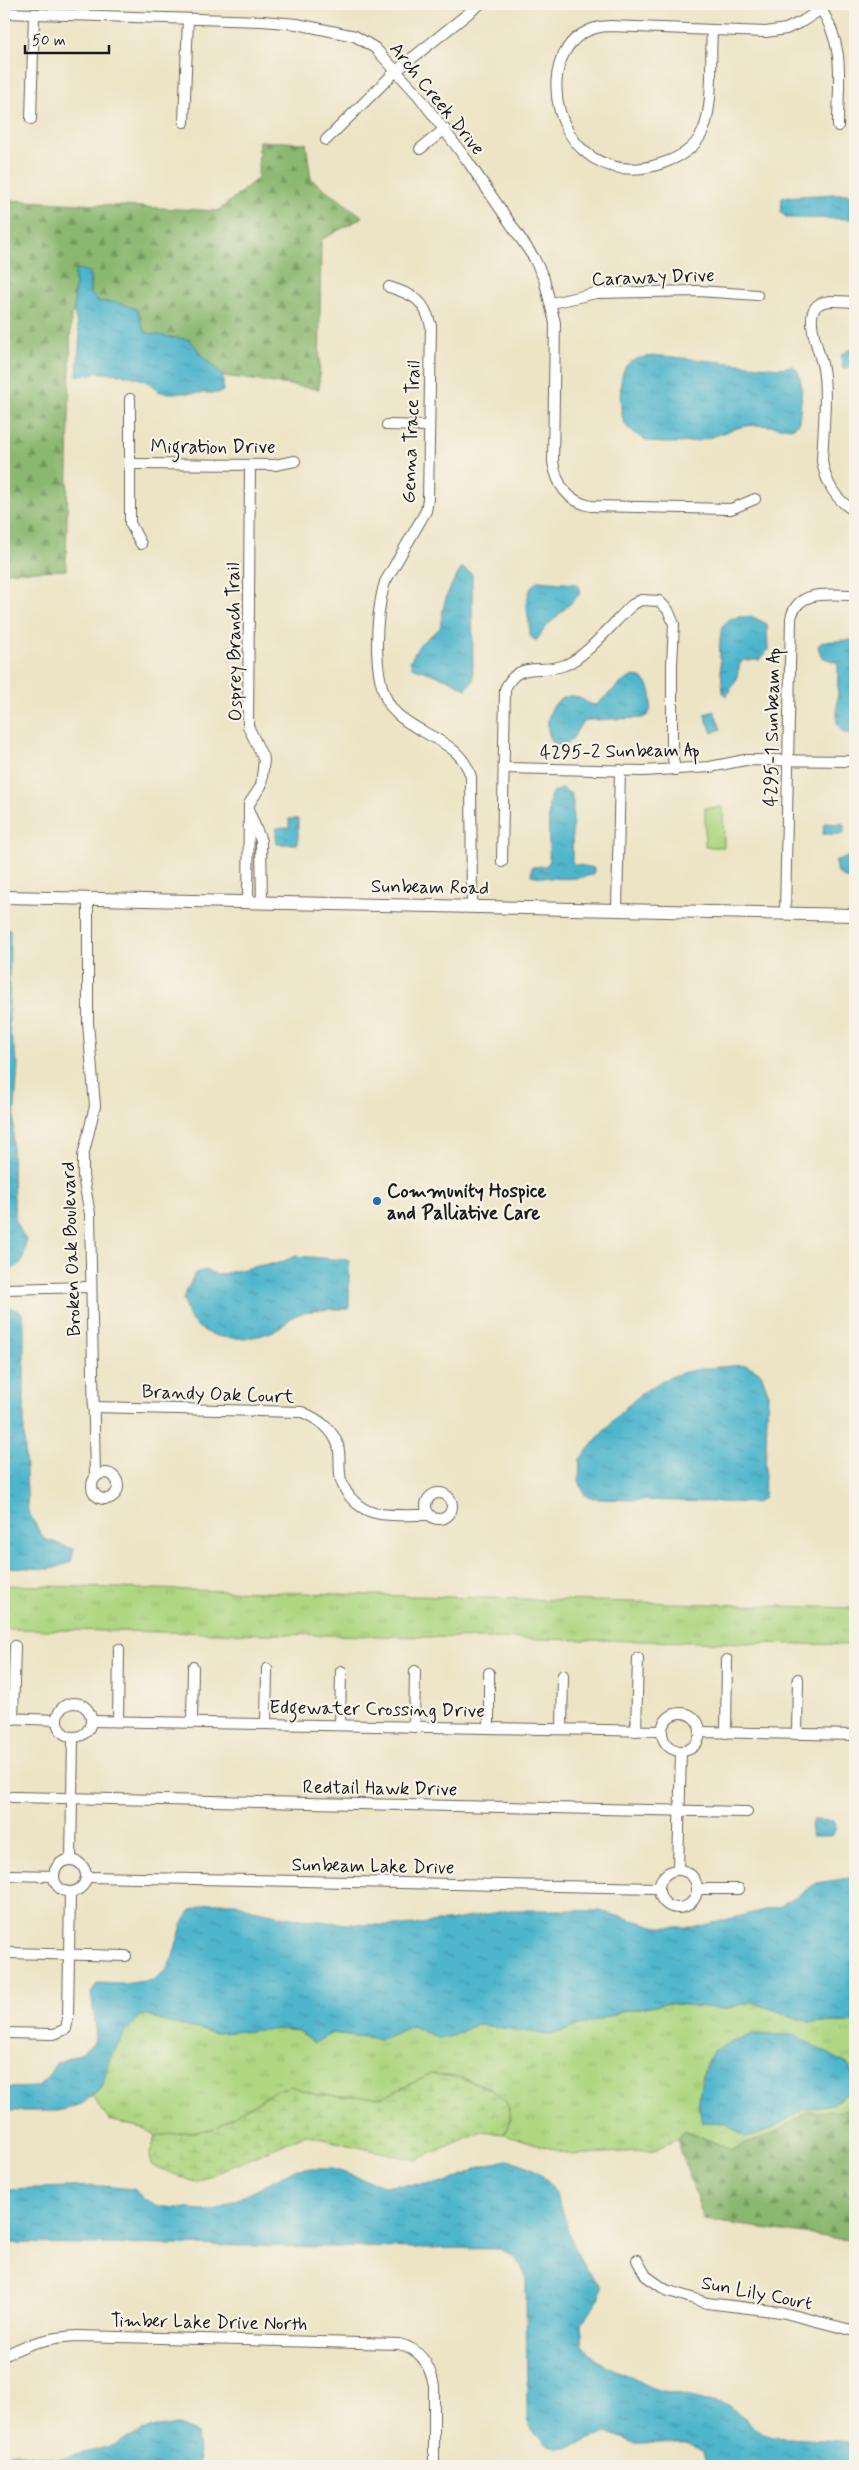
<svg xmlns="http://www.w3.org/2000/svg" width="859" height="2470" font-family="Mynerve,sans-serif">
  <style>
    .grass { fill: url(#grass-tufts); stroke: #667a4f; fill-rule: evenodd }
    .forest { fill: url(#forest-firs); stroke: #546a46 }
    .wetland { fill: url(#wetland-marsh); stroke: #667a4f }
    .park { fill: #afd782; stroke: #667a4f }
    .water { fill: url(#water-ripples); stroke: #356874 }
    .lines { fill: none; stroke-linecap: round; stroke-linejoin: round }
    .minor-casing { stroke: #656257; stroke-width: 12 }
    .tertiary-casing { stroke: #656257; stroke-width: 14 }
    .minor { stroke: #fff; stroke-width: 10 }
    .tertiary { stroke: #fff; stroke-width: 12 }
    .poi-dot { fill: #1f6fb2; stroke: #f7f3e8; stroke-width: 2 }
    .labels { text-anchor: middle; stroke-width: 4.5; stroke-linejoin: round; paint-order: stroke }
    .street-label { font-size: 19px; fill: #1c1c1c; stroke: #f7f3e8 }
    .poi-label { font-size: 19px; font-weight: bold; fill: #1c1c1c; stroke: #f7f3e8; text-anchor: start }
  </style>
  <defs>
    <pattern id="grass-tufts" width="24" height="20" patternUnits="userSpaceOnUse" patternTransform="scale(1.25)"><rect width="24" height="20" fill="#afd782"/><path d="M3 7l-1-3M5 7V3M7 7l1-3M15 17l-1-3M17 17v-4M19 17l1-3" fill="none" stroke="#96b870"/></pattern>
    <pattern id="forest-firs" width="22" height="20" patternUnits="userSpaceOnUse" patternTransform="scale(1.25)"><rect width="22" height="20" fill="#8bb870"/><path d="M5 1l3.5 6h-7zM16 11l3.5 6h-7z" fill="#71955b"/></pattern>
    <pattern id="wetland-marsh" width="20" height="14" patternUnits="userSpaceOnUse" patternTransform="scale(1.25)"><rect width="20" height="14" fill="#afd782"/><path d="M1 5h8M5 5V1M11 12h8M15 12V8" fill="none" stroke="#96b870"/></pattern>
    <pattern id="water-ripples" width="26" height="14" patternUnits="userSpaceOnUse" patternTransform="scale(1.25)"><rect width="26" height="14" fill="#4eb5cc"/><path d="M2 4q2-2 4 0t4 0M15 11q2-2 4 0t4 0" fill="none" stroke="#4092a5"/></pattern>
  </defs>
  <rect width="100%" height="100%" fill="#f7f3e8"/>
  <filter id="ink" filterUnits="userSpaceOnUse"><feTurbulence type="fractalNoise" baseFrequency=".02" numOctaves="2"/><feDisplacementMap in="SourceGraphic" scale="10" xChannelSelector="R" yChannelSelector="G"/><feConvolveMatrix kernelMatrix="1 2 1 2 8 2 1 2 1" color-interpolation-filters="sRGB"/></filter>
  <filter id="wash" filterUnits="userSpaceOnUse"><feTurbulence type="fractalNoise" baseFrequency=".0096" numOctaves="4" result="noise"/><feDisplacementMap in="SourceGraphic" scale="20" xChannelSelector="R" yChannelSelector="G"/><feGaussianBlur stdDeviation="1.12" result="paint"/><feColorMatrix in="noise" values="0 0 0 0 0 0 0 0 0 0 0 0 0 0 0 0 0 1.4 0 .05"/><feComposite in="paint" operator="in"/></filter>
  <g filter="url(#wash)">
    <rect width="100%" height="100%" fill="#ede4c5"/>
    <g class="grass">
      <path d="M4,1585l851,23v37l-851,-16z"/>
      <path d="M751,2002l58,20h46v89l-48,1 -26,18 -49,20 -47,-20 -8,9 -23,11 -82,5 -68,-21 7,-15 -4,-15 -19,-17 -30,-11 -26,-2 -49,23 -66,-2 -27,-8 -14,3 -62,39 -58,7 -10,-7 -37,-9 -17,-24c17,-14 9,-21 18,-38 7,-15 18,-29 29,-42l11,-1 11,6 138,10 15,12 18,-10 49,6 31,-13 43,9 21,-11 75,11 74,-24 41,-8 58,6zM714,2050l118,54 -30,6 -29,18 -27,10 -21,-15 -27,-14 6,-41z"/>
    </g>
    <g class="forest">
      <path d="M259,141l47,2 5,36 52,38 -42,23 -2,149 -96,-13 -19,-18 -14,-18 -39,-4c-8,-4 -11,-11 -11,-20l-28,-14h-13l-9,-9v-21l-15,1 -1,39 -3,3 -5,255 -62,2v-372l214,11 40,-33z"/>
      <path d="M855,2111v130l-151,-21 -27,-81 8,-9 47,20 49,-20 26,-18z"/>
    </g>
    <path class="wetland" d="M432,2074c22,2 84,13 78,46 -1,4 -4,10 -6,14l-24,-2 -64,28 -111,-25 -110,47 -44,-17 -2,-8 7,-21 58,-7 62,-39 14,-4 27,9 66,2z"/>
    <path class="park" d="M723,807l1,40h-19v-39z"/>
    <g class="water">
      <path d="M831,194h24v25l-68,-1 -6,-5 1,-16z"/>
      <path d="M77,269l13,3v21l9,9h17l20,7c5,6 4,15 10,24l44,7 14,18 19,18v15l-4,2h-54l-7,-2c-9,-15 -42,-18 -58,-18 -8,1 -16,3 -23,2l3,-39 -6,-24 1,-39z"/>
      <path d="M850,349h5v17l-12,3 -2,-14z"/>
      <path d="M663,356l116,12 14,-2c14,11 7,39 6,55l-3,5 -5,2c-17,-1 -33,-5 -50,-1 -12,3 -24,9 -36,12 -10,4 -41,5 -53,3 -8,-2 -22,-10 -27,-18 -6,-11 -7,-51 2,-59 9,-9 24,-9 36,-9z"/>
      <path d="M462,568l10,6 1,108 -7,7 -19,-10 -35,-12 -2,-6 10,-17 20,-16c4,-28 6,-36 22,-60z"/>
      <path d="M537,581l40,3 3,4v6l-34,33 -10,14 -6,-5c0,-17 -10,-41 7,-55z"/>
      <path d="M739,617h14l14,7 1,27 -9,9h-15l-4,4 -4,16 -9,16 -4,-3c-1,-16 -8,-59 2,-70 4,-5 8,-5 14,-6z"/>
      <path d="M845,640h10v93h-11l-7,-10 1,-60 -17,-6 -3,-11 4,-4z"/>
      <path d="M633,676c19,1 21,23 16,38l-6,4 -55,2 -6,3c-9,12 -9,24 -27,22 -14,-15 -7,-48 16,-49 9,-1 16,9 25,9l25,-22z"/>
      <path d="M714,711l7,18 -9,4 -8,-19z"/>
      <path d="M562,788l9,6 2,8 -1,60 2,2 20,4v6c-18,7 -45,5 -63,1l1,-8 14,-1 3,-4c1,-12 -3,-64 3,-69 3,-2 8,-3 10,-5z"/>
      <path d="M289,819h9v25h-22v-16h13z"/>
      <path d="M824,823l20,1v10h-21z"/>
      <path d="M855,850v29l-10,-1 -9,-6v-12l12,-3z"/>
      <path d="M4,927l6,2 -1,99 9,37 -6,86 3,70 11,19c-2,22 -2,24 -22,32z"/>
      <path d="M296,1256l53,4v49c-17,0 -36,0 -53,6 -7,3 -12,11 -18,14 -25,13 -72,15 -89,-12 -3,-5 -4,-13 -6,-18l12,-26 11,-3 11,5 50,-11h9z"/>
      <path d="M4,1304l18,9 2,8v111l4,80 16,27 30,10 -3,13 -20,7 -47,-2z"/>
      <path d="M747,1365l14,8 7,19 -4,106 -8,5 -159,-4 -12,-4 -6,-14 1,-22c24,-28 50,-63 84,-79 25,-13 56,-13 83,-15z"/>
      <path d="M813,1820l20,1 3,7 -4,8h-20l-2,-9z"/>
      <path d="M855,1877v145h-46l-58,-20 -27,7 -58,-6 -41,8 -74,24 -75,-11 -21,11 -15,4 -28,-13 -31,13 -49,-6 -18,10 -15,-12 -21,-2 -62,4 -55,-12 -11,-6 -11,1 -14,17 -16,27 -7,28 -23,18 -22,5h-53v-23l34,-1 10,-10 8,-14 26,-10 12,-10 2,-14 -5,-36 6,-10 25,1 31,-4 12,-9 8,-15 9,-31 8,-14 18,-8h28l17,7 38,8 57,6 56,2 50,-6 56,-10h51l39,1 58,16h39l84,-21 36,-23z"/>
      <path d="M753,2034l41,1 55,30 4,12 -2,14 -19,13 -30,6 -29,18 -27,10 -21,-15 -23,-1c-7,-23 0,-50 12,-72z"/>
      <path d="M507,2160c61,11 50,59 75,103 5,9 13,16 19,24l-1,10 -19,26 2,22 13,15 59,29 75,17 22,21 20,10 83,5v24h-147l-4,-14 -18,-9h-51l-29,-11c-36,16 -55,31 -79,-11l-1,-141c-4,-18 -10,-23 -26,-31l-496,-6v-54l98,-3 32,3 11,11 11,6 58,5 81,-42h38l50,17 63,-3 34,-16z"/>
      <path d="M178,2425l19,8 3,33h-196l7,-14 47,8 56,-15 28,-14 13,-4z"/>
    </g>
  </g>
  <g filter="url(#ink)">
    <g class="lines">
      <defs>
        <g id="minor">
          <path d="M821,9c25,40 17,72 17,117"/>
          <path d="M4,13l259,8 34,3 58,12 20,12 43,47 51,68 65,95 10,21 11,44 -2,139c4,23 14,39 38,44l140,3 24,-10"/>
          <path d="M712,30c-2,29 2,75 -9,101 -8,18 -23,26 -40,32 -113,39 -145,-134 -53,-137l156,6 20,-3 17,-8 26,-17"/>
          <path d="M31,119l3,-105"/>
          <path d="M184,122l4,-103"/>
          <path d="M326,140l70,-69 84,-67"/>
          <path d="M420,149l25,-20"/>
          <path d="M389,287c25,8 35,12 42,39l-3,173 -2,12 -41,71c-10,33 -15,107 12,132 25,23 64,27 74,63l1,129"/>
          <path d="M855,302c-11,0 -33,-5 -40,6 -9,12 4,43 7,56 6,24 1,71 0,97 4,22 13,39 33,50"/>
          <path d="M552,303l44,-10 103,-2 58,4"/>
          <path d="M130,399v124l11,21"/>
          <path d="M387,425l42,1"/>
          <path d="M130,464l145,1 20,-4"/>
          <path d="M504,768l139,3 67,-4 35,-7 110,1"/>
          <path d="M251,816l10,25 1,62"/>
          <path d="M502,862l3,-173c14,-30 35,-14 60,-24 20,-7 50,-44 67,-60l9,-5 18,1 9,9 6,14 -2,41v88l3,17"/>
          <path d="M88,899v124l7,83 -12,50v20l7,38 5,264"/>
          <path d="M248,902l1,-98 12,-18 3,-26 -16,-34 2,-261"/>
          <path d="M617,909l3,-139"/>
          <path d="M785,914l6,-296c7,-30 40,-23 64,-23"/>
          <path d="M4,1289l87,-2"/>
          <path d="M93,1407l209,5c16,7 30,16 36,33 3,12 0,24 3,35 5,17 21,32 39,34 16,2 34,1 50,1"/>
          <circle cx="105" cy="1486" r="13"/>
          <circle cx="439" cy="1506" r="13"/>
          <circle cx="74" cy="1720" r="17"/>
          <circle cx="681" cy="1732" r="19"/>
          <path d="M4,1718l53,2"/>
          <path d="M13,1719l2,-73"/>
          <path d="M91,1721l570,10"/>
          <path d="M118,1721l1,-72"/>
          <path d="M192,1722l1,-55"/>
          <path d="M266,1724l1,-55"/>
          <path d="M340,1725l1,-54"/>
          <path d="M414,1727l1,-56"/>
          <path d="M489,1728v-55"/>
          <path d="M562,1729l1,-54"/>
          <path d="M636,1731l2,-73"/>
          <path d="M700,1732l155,3"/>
          <path d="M726,1733l1,-73"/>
          <path d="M797,1734l1,-55"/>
          <path d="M12,1797l735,15"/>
          <circle cx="70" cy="1876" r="16"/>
          <path d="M71,1860l2,-123"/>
          <path d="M678,1870l3,-119"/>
          <circle cx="678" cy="1889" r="19"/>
          <path d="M9,1875l45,1"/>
          <path d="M87,1877l572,11"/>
          <path d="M697,1889h42"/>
          <path d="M8,1953l118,3"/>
          <path d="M4,2033l50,1 12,-5 2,-11 2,-126"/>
          <path d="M637,2260l9,16 20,14 41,13 74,9 74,19"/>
          <path d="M4,2356c23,-13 47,-19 73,-20l322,8c22,5 31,21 35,42v80"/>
        </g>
        <path id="tertiary" d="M4,897l851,18"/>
      </defs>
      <use href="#minor" class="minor-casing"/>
      <use href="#tertiary" class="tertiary-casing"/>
      <use href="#minor" class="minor"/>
      <use href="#tertiary" class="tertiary"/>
    </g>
  </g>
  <circle class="poi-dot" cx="377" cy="1201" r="5"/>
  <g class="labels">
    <g class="street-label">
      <text transform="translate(438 98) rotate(51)" y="7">Arch Creek Drive</text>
      <text transform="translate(653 276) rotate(-2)" y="7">Caraway Drive</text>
      <text transform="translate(410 432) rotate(-88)" y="7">Genna Trace Trail</text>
      <text x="213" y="453">Migration Drive</text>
      <text transform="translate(233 642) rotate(-91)" y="7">Osprey Branch Trail</text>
      <text transform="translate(771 727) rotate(-89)" y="7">4295-1 Sunbeam Ap</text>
      <text transform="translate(620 750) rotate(-1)" y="7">4295-2 Sunbeam Ap</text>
      <text transform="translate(430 886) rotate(1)" y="7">Sunbeam Road</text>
      <text transform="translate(70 1249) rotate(-92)" y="7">Broken Oak Boulevard</text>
      <text transform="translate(218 1393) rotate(2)" y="7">Brandy Oak Court</text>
      <text transform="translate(377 1708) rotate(1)" y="7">Edgewater Crossing Drive</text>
      <text transform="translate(380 1787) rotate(1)" y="7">Redtail Hawk Drive</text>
      <text transform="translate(373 1865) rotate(1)" y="7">Sunbeam Lake Drive</text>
      <text transform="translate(757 2292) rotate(11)" y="7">Sun Lily Court</text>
      <text transform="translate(209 2321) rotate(1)" y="7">Timber Lake Drive North</text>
    </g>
    <g class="poi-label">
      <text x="387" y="1197">Community Hospice<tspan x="387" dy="22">and Palliative Care</tspan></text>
    </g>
  </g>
  <rect width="859" height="2470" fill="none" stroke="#f7f3e8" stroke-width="20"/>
  <path d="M25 45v8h84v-8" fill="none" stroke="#1c1c1c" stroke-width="2.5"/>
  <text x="32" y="45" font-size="15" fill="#1c1c1c" stroke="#f7f3e8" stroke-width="4" paint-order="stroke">50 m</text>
</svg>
